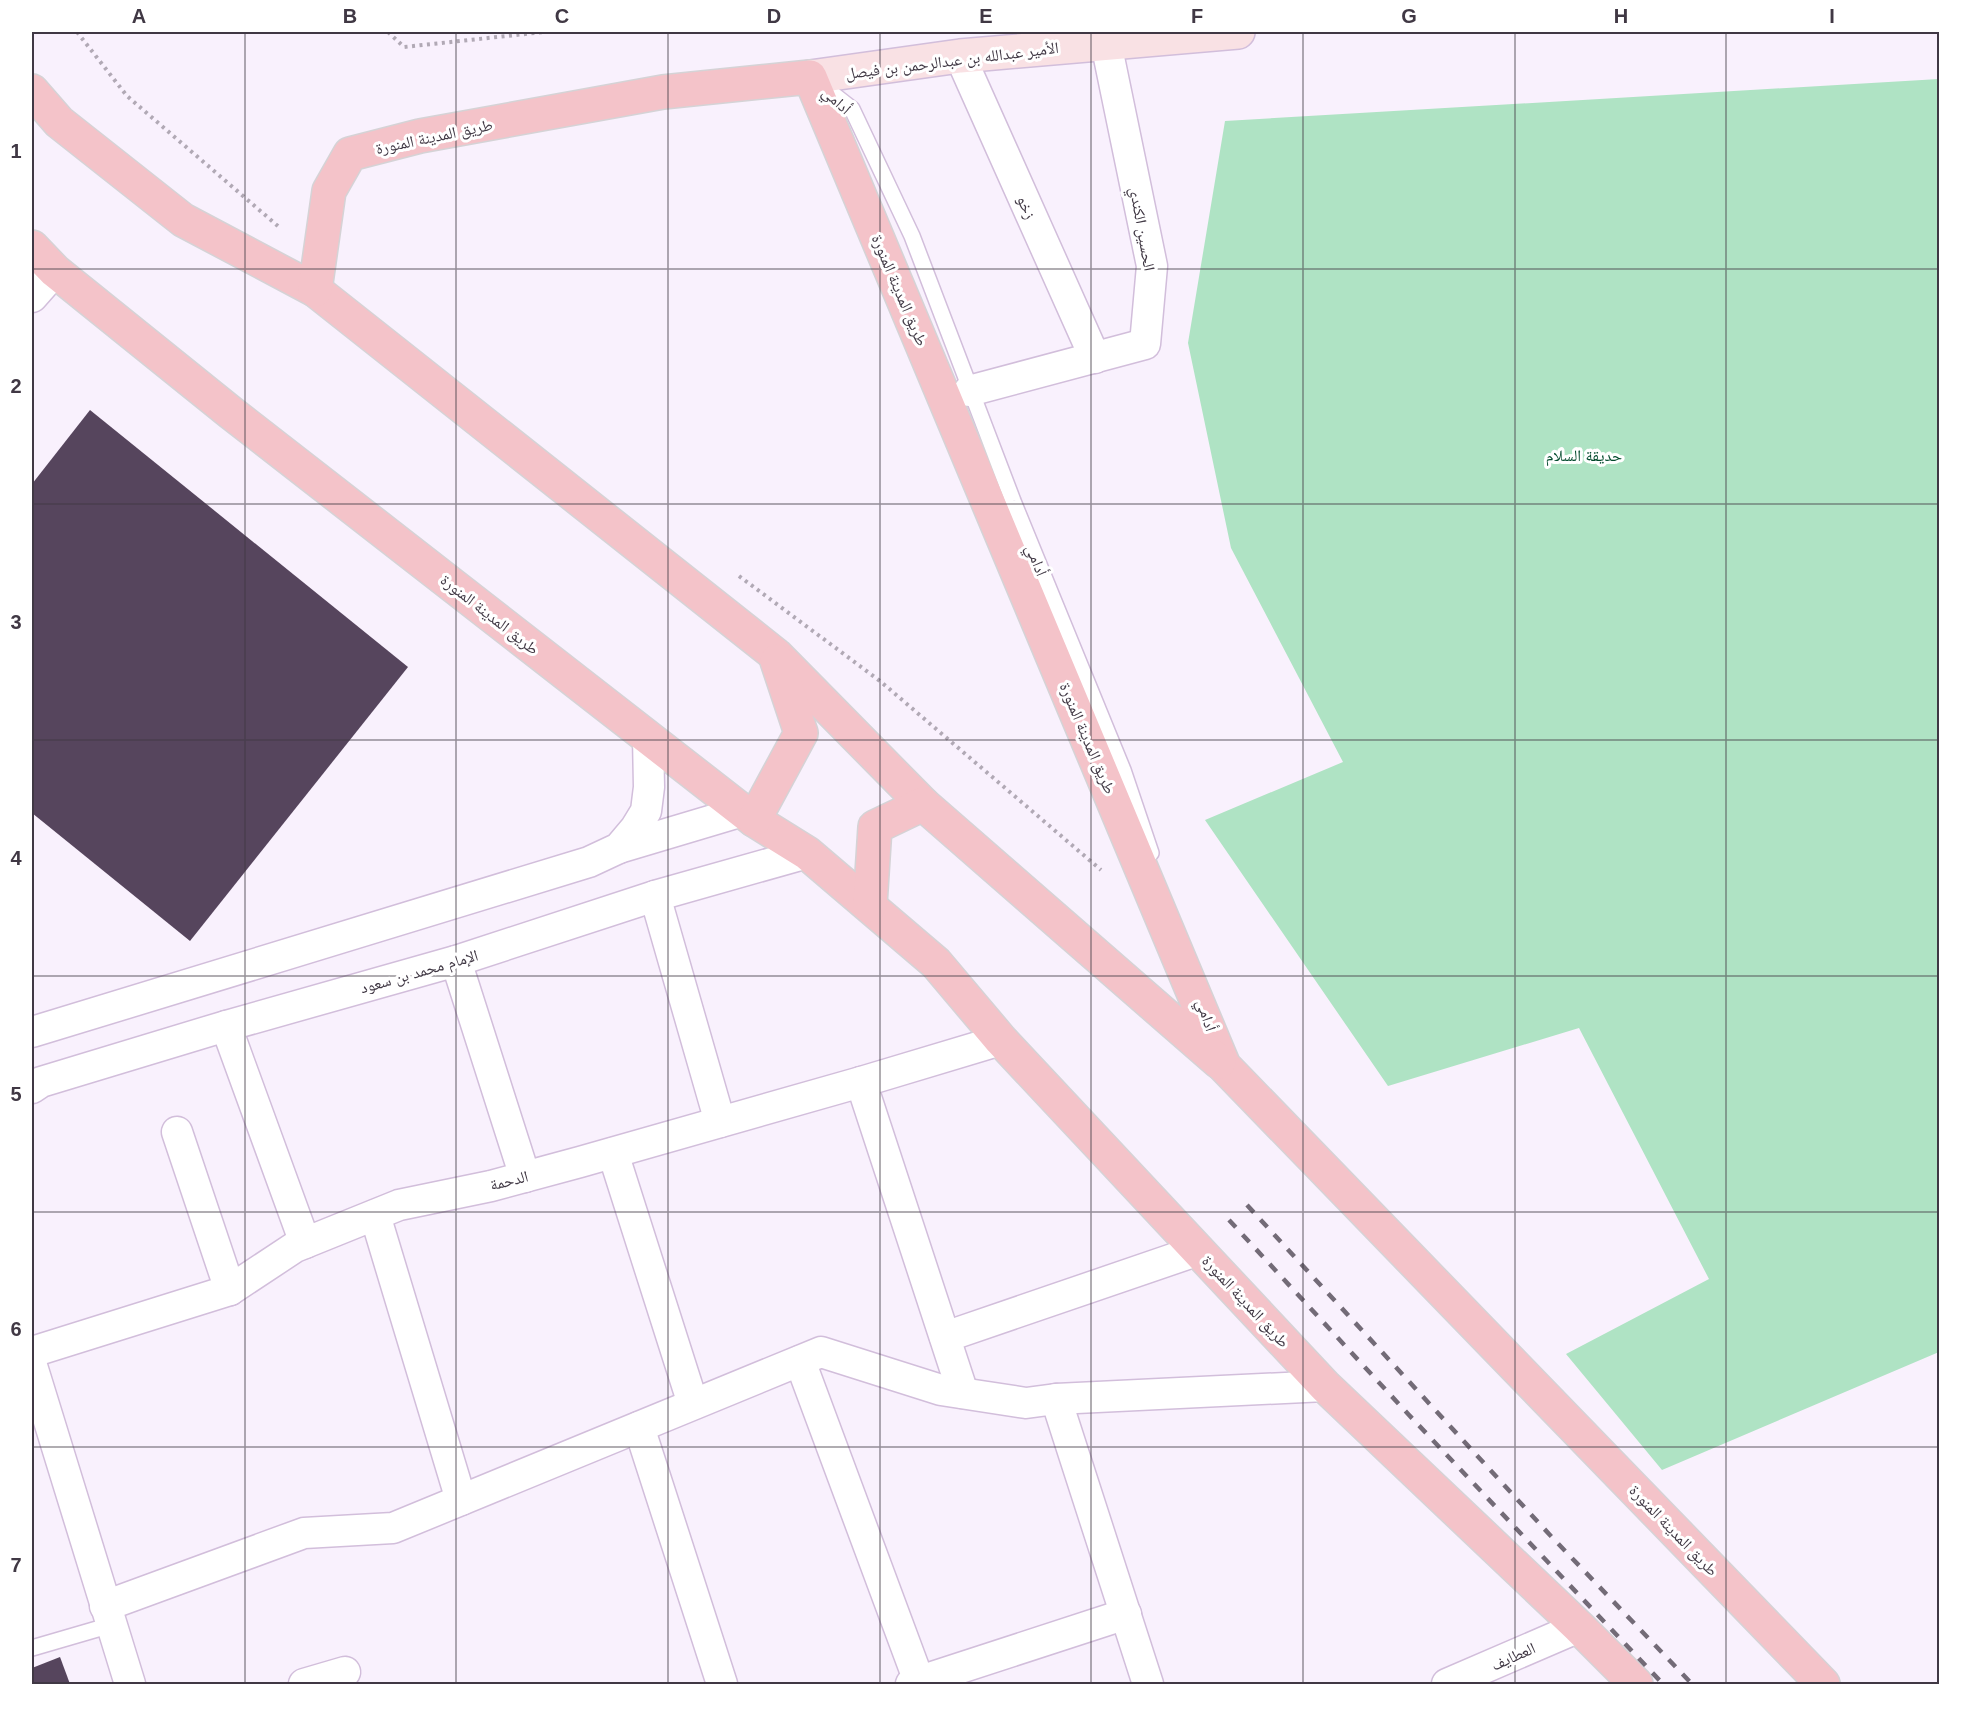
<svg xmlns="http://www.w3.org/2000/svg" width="1971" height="1716" font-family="Arial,'Noto Naskh Arabic',sans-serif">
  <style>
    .green { fill: #afe3c4 }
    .building { fill: #56455d }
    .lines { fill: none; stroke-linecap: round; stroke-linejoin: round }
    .lane-casing { stroke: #d2bedb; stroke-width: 18 }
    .street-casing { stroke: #d2bedb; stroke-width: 33 }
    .secondary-casing { stroke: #d2bedb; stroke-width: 36 }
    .primary-casing { stroke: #d5d3d6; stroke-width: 36 }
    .path { stroke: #b1a9b5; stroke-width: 4; stroke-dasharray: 3 4.5; stroke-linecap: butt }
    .lane { stroke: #fff; stroke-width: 15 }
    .street { stroke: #fff; stroke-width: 30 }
    .secondary { stroke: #f9e1e4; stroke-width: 33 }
    .primary { stroke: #f4c3c9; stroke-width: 33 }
    .rail { stroke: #736b77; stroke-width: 4.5; stroke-dasharray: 10 10; stroke-linecap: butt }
    .grid { fill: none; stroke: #403844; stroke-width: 1.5; stroke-opacity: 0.55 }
    .labels { text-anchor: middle; stroke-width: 6; stroke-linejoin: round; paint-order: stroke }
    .street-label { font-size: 16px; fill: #403844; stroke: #fff }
    .park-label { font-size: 16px; fill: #01492b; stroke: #fff }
    .neatline { fill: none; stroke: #403844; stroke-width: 2 }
    .grid-label { font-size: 20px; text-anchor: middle; font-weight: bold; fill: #403844 }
  </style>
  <rect width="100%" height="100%" fill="#f9f1fd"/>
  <path class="green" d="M1939,79v1273l-277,118 -96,-116 143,-75 -130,-251 -191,58 -183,-266 138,-58 -112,-214 -43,-205 37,-222z"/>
  <g class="building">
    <path d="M90,410l318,257 -218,274 -158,-128v-329z"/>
    <path d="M60,1657l10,27h-38v-16z"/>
  </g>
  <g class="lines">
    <defs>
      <g id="lane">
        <path d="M820,84l32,25 60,127 101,265 110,269 28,83"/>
        <path d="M32,1648l79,-23"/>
      </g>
      <g id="street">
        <path d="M960,56l135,302"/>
        <path d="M32,297l23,-26"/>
        <path d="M969,391l176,-47 7,-78 -46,-223"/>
        <path d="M619,848l124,-37"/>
        <path d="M655,896l65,226"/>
        <path d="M456,961l69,216"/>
        <path d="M226,1026l79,217"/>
        <path d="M32,1032l557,-170 30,-14 16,-19 11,-18 3,-24 -1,-50"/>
        <path d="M861,1082l102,311"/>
        <path d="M32,1088l9,-6 185,-56 230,-65 199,-65 152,-43"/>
        <path d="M177,1132l53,158"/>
        <path d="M613,1153l80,251"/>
        <path d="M375,1215l86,285"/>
        <path d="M945,1337l254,-87"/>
        <path d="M32,1352l198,-62 65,-43 104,-42 92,-19 89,-24 281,-80 140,-42"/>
        <path d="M800,1361l120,323"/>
        <path d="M32,1366l98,318"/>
        <path d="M1056,1399l92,285"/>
        <path d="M639,1427l83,257"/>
        <path d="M105,1606l199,-73 89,-5 428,-176 120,38 85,13 30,-4 269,-13"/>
        <path d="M304,1684l41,-12"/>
        <path d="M911,1684l215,-70"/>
        <path d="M1447,1684l132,-57"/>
      </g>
      <path id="secondary" d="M810,77l150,-21 278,-24"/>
      <g id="primary">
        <path d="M32,91l27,31 124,98 132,70 461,365 147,149"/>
        <path d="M32,247l23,24 175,141 524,408 53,33 129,110 65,77 324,346 254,241 57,57"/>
        <path d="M315,290l14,-99 21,-37 70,-18 243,-44 147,-15 414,989 599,618"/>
        <path d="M754,820l47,-87 -24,-72"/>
        <path d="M870,905l5,-78 48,-23 296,258"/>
      </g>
    </defs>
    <use href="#lane" class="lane-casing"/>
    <use href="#street" class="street-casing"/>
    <use href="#secondary" class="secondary-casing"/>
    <use href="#primary" class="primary-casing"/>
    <g class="path">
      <path d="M77,32l50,64 152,131"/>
      <path d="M388,32l16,15 140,-15"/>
      <path d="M739,576l141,105 221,189"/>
    </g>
    <use href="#lane" class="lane"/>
    <use href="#street" class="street"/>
    <use href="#secondary" class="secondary"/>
    <use href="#primary" class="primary"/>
    <g class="rail">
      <path d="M1247,1205l302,329 143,150"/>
      <path d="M1229,1220l180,195 254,269"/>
    </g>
  </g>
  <path class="grid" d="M245,32v1652M456,32v1652M668,32v1652M880,32v1652M1091,32v1652M1303,32v1652M1515,32v1652M1726,32v1652M32,269h1908M32,504h1908M32,740h1908M32,976h1908M32,1212h1908M32,1447h1908"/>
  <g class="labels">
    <g class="street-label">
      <text transform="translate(952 60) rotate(-7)" y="6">الأمير عبدالله بن عبدالرحمن بن فيصل</text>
      <text transform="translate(837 100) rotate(42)" y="6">أدامي</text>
      <text transform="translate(434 136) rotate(-12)" y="6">طريق المدينة المنورة</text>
      <text transform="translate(1027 207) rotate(66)" y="6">زخو</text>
      <text transform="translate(1143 229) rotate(80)" y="6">الحسين الكندي</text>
      <text transform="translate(900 290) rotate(67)" y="6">طريق المدينة المنورة</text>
      <text transform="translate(1037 560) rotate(68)" y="6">أدامي</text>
      <text transform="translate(490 614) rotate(38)" y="6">طريق المدينة المنورة</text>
      <text transform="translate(1088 738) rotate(67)" y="6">طريق المدينة المنورة</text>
      <text transform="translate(419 971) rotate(-16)" y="6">الإمام محمد بن سعود</text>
      <text transform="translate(1207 1015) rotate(72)" y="6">أدامي</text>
      <text transform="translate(509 1180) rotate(-14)" y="6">الدحمة</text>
      <text transform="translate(1246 1301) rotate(47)" y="6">طريق المدينة المنورة</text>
      <text transform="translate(1674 1530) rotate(46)" y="6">طريق المدينة المنورة</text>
      <text transform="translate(1513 1656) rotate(-24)" y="6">العطايف</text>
    </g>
    <g class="park-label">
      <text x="1584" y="461">حديقة السلام</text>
    </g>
  </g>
  <rect width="1971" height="1716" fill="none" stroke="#ffffff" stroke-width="66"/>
  <rect x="33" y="33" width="1905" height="1650" class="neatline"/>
  <g class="grid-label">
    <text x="139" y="23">A</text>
    <text x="350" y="23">B</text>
    <text x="562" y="23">C</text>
    <text x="774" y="23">D</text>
    <text x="986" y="23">E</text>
    <text x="1197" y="23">F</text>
    <text x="1409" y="23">G</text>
    <text x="1621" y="23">H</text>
    <text x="1832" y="23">I</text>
    <text x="16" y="158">1</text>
    <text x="16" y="393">2</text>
    <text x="16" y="629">3</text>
    <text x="16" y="865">4</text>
    <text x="16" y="1101">5</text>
    <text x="16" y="1336">6</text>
    <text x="16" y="1572">7</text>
  </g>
</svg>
